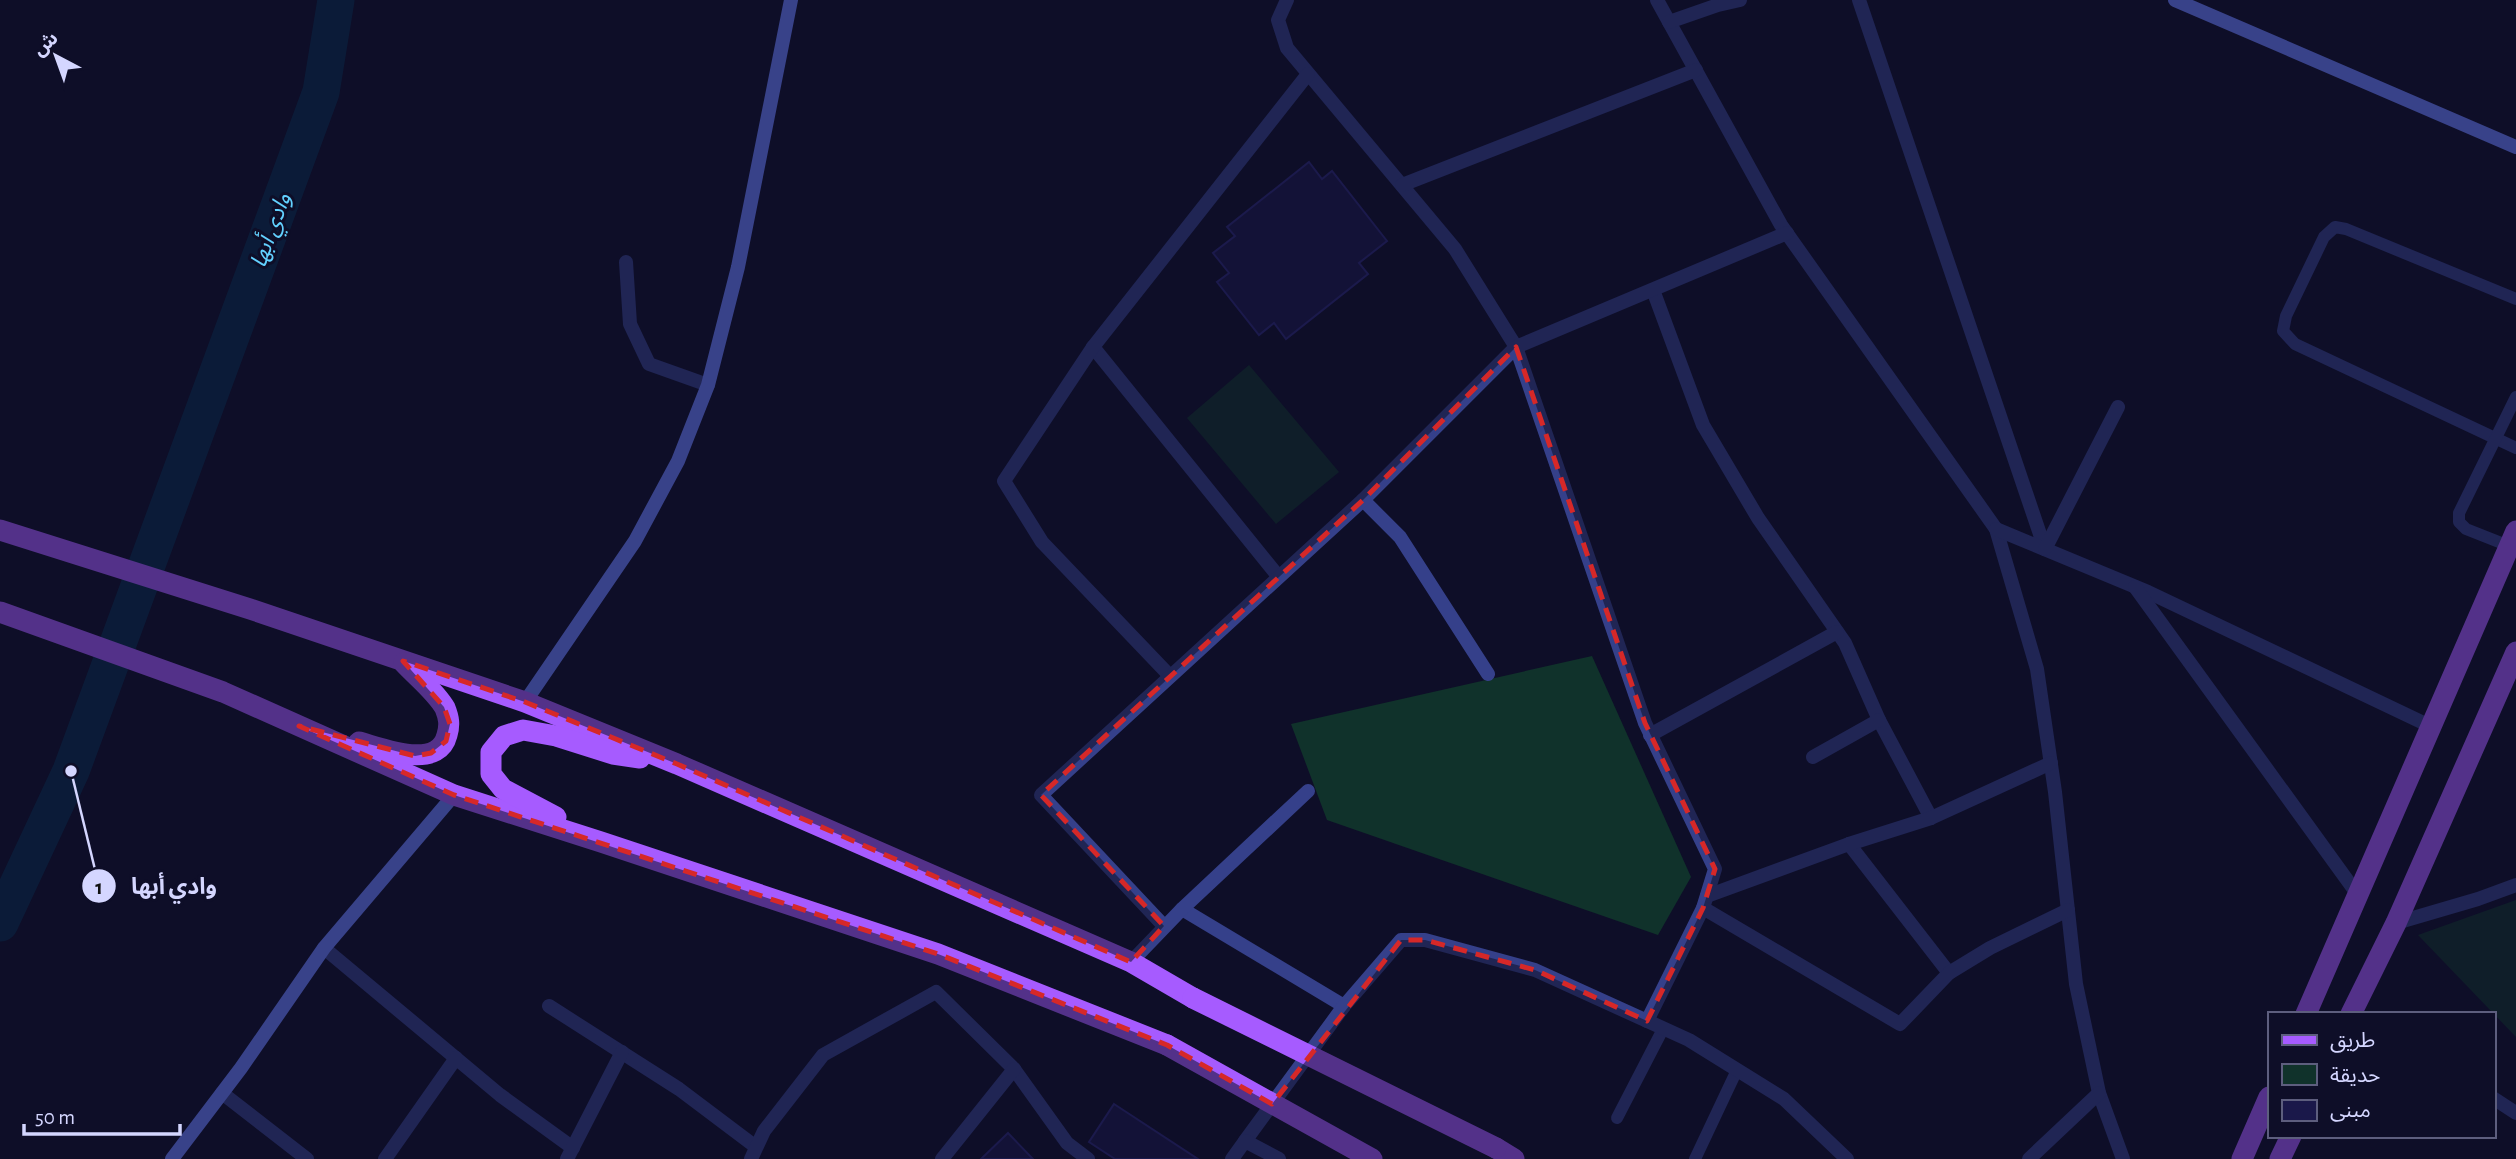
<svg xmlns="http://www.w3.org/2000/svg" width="2516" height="1159" font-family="'Alegreya Sans','Noto Sans Arabic',sans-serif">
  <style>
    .green { fill: #10322b }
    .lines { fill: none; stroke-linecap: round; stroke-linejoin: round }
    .river { stroke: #082c4c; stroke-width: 37 }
    .building { fill: #1a184a; stroke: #2b2878; stroke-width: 2 }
    .lane { stroke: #35408a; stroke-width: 12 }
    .street { stroke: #35408a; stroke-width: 14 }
    .secondary { stroke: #6b80ff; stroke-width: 14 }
    .primary { stroke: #a65bff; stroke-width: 21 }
    .primary-bridge { stroke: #a65bff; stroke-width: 21 }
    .marked { fill: none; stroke: #d62828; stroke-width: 5; stroke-dasharray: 14 9; stroke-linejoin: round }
    .labels { text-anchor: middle; stroke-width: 6; stroke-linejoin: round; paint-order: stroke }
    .water-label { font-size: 23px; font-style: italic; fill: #62d1ff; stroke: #0e0e28 }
    .leader { fill: none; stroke: #d4d6ff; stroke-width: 2.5 }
    .callout-dot { fill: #d4d6ff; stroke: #0e0e28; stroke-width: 2.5 }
    .mark-label { font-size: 21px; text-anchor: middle; font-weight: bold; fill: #111 }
    .callout-label { font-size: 23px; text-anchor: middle; font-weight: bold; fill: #d4d6ff; stroke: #0e0e28; stroke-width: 6; stroke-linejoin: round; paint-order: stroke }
  </style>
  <rect width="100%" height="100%" fill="#0e0e28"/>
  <g class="green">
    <path d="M1249,365l90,107 -63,52 -89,-106z"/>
    <path d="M1592,656l99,221 -33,58 -331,-115 -36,-96z"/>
    <path d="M2516,900v137l-98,-102z"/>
  </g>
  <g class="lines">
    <path class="river" d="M0,923l71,-152 250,-679 15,-92"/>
  </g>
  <g class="building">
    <path d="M1309,162l13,17 10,-8 55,70 -28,22 9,11 -82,65 -12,-16 -15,12 -42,-53 12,-9 -16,-20 22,-17 -8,-9z"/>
    <path d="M1114,1104l84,55h-83l-26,-17z"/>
    <path d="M1008,1133l25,26h-52z"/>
  </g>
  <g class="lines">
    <g class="lane">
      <path d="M2516,299l-170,-70 -11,-2 -11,10 -38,79 -3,15 12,13 221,104"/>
      <path d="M2509,546l-43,-17 -7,-7v-9l57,-116"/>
      <path d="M1617,1118l46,-89"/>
      <path d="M1695,1159l42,-89"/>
    </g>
    <g class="street">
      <path d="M1287,0l-9,20 9,28 168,201 61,98 129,376 70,146 -12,39 -56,113"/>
      <path d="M1657,0l124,225 215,304 41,140 18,123 21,192 23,109 24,66"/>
      <path d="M1859,0l186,549"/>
      <path d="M1669,22l49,-17 22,-5"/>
      <path d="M1402,185l294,-115"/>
      <path d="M626,262l4,62 19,40 59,21"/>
      <path d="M1653,290l50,135 55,93 87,125 34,77 52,98"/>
      <path d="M1093,347l185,229"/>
      <path d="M1363,500l37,37 88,137"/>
      <path d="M1996,529l152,63 284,135"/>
      <path d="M2045,549l73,-142"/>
      <path d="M2135,587l223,308"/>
      <path d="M1170,676l-128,-134 -38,-61 89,-134 215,-273"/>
      <path d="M1650,735l187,-103"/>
      <path d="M1813,757l66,-37"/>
      <path d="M1849,844l100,129"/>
      <path d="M1707,896l142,-52 82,-26 120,-55"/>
      <path d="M1703,908l197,116 49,-51 41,-25 78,-38"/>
      <path d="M1182,909l162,97 57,-66h24l110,30 154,70 95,59 63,60"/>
      <path d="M2396,923l82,-24 38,-14"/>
      <path d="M1164,926l-123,-131 322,-295 153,-153 271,-114"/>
      <path d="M324,948l176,147 73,53"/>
      <path d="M1131,962l51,-53 126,-118"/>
      <path d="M549,1006l130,83 77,58"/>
      <path d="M222,1093l85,66"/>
      <path d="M2493,1098l23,15"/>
      <path d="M1245,1141l99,-135"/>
      <path d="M385,1159l71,-101"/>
      <path d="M567,1159l55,-107"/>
      <path d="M751,1159l13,-28 59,-76 113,-63 78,77 53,74 21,16"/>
      <path d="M942,1159l72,-90"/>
      <path d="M1232,1159l13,-18 34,18"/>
      <path d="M2029,1159l70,-66"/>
    </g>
    <g class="secondary">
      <path d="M2175,0l341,147"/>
      <path d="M525,702l110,-161 43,-80 30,-76 30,-118 53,-267"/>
      <path d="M172,1159l69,-91 83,-120 130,-153"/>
    </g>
    <g class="primary">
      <path d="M0,530l250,79 275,93 152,62 454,198 62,36"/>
      <path d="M0,612l223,80 231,103 147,47 337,112 229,91"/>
      <path d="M359,742c23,6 79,29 88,-7 3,-10 2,-17 -2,-27 -9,-16 -28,-31 -41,-45"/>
      <path d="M556,817l-53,-28 -12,-15v-22l13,-16 19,-6 33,6 57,18 27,4"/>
      <path d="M2306,1014l210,-483"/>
      <path d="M2351,1014l45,-91 120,-271"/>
      <path d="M1496,1148l18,11"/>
      <path d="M2242,1159l27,-62"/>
      <path d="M2280,1159l11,-23"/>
    </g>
    <g class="primary-bridge">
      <path d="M1193,998l303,150"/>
      <path d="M1167,1045l205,114"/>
    </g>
  </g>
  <path d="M0 0H2516V1159H0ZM1516,347l129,376 70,146 -12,39 -56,113 -112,-51 -110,-30h-24l-129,164 -105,-59 -229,-91 -484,-159 -155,-69 116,30 16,-3 15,-12 4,-17 -6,-17 -41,-46 122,41 152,62 454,198 33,-36 -123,-131 322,-295z" fill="#0e0e28" fill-opacity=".55" fill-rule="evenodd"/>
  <path class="marked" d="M1516,347l129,376 70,146 -12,39 -56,113 -112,-51 -110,-30h-24l-129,164 -105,-59 -229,-91 -484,-159 -155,-69 116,30 16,-3 15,-12 4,-17 -6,-17 -41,-46 122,41 152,62 454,198 33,-36 -123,-131 322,-295z"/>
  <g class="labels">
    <g class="water-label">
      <text transform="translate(270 230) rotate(-70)" y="8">وادي أبها</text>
    </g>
  </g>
  <path class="leader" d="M71 771L99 886"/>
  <g class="callout-dot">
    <circle cx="71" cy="771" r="7"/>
    <circle cx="99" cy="886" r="18"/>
  </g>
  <g class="mark-label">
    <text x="99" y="894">1</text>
  </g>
  <g class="callout-label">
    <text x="174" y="894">وادي أبها</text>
  </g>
  <rect x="2268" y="1012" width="228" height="126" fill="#0e0e28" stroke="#5d5e7e" stroke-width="2"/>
  <rect x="2282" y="1035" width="35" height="10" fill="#a65bff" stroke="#5d5e7e" stroke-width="2"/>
  <text x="2330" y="1047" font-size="21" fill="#d4d6ff">طريق</text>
  <rect x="2282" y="1064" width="35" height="21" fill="#10322b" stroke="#5d5e7e" stroke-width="2"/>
  <text x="2330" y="1082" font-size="21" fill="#d4d6ff">حديقة</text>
  <rect x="2282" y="1100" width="35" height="21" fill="#1a184a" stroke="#5d5e7e" stroke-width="2"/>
  <text x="2330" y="1117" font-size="21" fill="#d4d6ff">مبنى</text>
  <g transform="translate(56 56) rotate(319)" stroke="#0e0e28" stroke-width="5" paint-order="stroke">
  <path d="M0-5L12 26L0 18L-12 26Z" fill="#d4d6ff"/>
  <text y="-10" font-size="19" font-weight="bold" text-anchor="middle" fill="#d4d6ff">ش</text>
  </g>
  <path d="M24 1124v10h156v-10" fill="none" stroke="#d4d6ff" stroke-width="3.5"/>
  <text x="35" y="1124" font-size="21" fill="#d4d6ff" stroke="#0e0e28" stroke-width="5" paint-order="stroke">50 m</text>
</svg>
